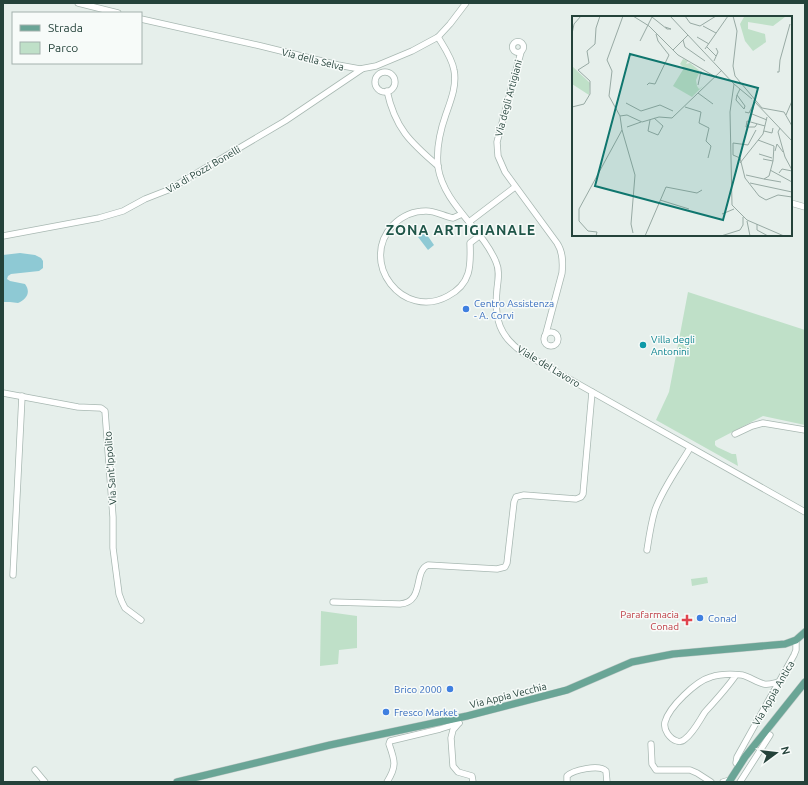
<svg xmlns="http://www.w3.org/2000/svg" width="808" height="785" font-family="Ubuntu,sans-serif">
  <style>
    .green { fill: #bfe0c8 }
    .water { fill: #8ec9d4 }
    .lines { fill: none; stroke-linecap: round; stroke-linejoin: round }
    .minor-casing { stroke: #a8b8b2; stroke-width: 7 }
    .major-casing { stroke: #c2cac8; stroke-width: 8 }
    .minor { stroke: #fff; stroke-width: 5.5 }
    .major { stroke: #6aa596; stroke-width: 7 }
    .shop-dot { fill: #3f7fe0; stroke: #f7fbf9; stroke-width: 1.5 }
    .culture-dot { fill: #0f9aa8; stroke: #f7fbf9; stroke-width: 1.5 }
    .health-dot { fill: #e0444e; stroke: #f7fbf9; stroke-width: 1.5 }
    .labels { text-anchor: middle; stroke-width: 3; stroke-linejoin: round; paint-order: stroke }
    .street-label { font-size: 10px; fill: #24423a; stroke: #f7fbf9 }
    .shop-label { font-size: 10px; fill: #366cbe; stroke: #f7fbf9; text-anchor: start }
    .culture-label { font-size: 10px; fill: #0d838f; stroke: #f7fbf9; text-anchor: start }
    .health-label { font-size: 10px; fill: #be3a42; stroke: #f7fbf9; text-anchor: end }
    .district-label { font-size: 14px; font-weight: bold; letter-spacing: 1px; fill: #1f5548; stroke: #f7fbf9 }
    .inset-road { fill: none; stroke: #98aaa4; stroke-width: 1 }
    .view { fill: #0f766e; fill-opacity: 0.15; stroke: #0f766e; stroke-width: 2 }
    .inset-edge { fill: none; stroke: #24423a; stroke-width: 2 }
  </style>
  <rect width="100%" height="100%" fill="#e6efeb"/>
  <g class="green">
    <path d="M688,292l117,38v95l-42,-9 -48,25v4l2,2 15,7h4l2,12 -82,-46 13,-28z"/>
    <path d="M707,577l1,6 -16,3 -1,-7z"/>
    <path d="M321,611l36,5v32l-18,2 -1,14 -18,2z"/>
  </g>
  <g class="water">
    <path d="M425,232l9,13 -6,5 -10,-13z"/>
    <path d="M20,253l15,2 6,3 2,3v7l-4,3 -28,3 -3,2 -1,3 3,2 15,3c6,8 2,15 -7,19l-8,-1h-7v-47z"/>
  </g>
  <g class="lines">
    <defs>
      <g id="minor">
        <path d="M78,3l40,10"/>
        <path d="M141,19l120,27 77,19 22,4 16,-3 36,-15 26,-14 12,-13 16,-21"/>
        <path d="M438,37c6,10 14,21 16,33 3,15 -3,30 -8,44 -6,17 -10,35 -8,53 6,38 44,61 58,95 4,9 2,18 1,27 -3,30 2,48 28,65l280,158"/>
        <circle cx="518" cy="47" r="5.5"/>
        <path d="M521,52l-24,90 1,14 7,16 52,71c6,9 6,19 5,30l-16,60"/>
        <circle cx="385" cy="82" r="10"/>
        <path d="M387,91c8,37 23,51 51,75"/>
        <path d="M791,203l14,4"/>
        <path d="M462,214l-9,4c-10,-2 -17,-7 -27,-7 -12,0 -24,5 -33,14 -35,37 10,96 55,71 23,-12 23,-30 22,-53l9,-7"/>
        <path d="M469,222l46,-35"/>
        <path d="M3,236l96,-18 24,-7 22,-12 23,-9 117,-69 77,-52"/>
        <circle cx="551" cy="339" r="7"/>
        <path d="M3,393l75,14 23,1 4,3 8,106v31l6,46 3,8 3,6 16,12"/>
        <path d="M735,434l17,-8 11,-3 42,7"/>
        <path d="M647,550c2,-13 4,-27 8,-40 8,-22 23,-42 35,-62"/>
        <path d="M13,575l9,-179"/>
        <path d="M333,602l67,2c25,-2 13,-33 28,-39l69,4 8,-2 2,-4 7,-61 2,-5 8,-2 52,4 5,-2 2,-3 9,-102"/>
        <path d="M736,675c-9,13 -20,25 -31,37 -6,9 -11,20 -20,27 -2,2 -5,3 -8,2 -7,-2 -14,-11 -12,-19 4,-15 31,-41 46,-45 9,-3 22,-3 31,-2 8,2 14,7 22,9 5,1 10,-1 15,-2"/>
        <path d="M459,723l-6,7 -2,8 2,28 5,6 14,4 1,6"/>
        <path d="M651,744l1,20 4,6h34l7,3 14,9"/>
        <path d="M739,766l-3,-3 1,-6 57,-102 2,-5v-10"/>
        <path d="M35,770l10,12"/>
        <path d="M387,782c10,-16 8,-21 2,-38l1,-3 50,-12 19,-6"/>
        <path d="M567,782v-6c6,-6 32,-12 39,-5l1,11"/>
        <path d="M723,782l7,-2"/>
        <path d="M740,782l30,-47"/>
      </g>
      <g id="major">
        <path d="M177,782l153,-37 137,-29 100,-26 65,-28 41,-8 112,-10 11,-4 9,-8"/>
        <path d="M729,782l16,-25 60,-75"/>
      </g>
    </defs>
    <use href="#minor" class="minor-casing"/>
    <use href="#major" class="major-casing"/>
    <use href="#minor" class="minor"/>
    <use href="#major" class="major"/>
  </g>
  <g class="shop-dot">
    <circle cx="466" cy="309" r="4"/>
    <circle cx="700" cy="618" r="4"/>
    <circle cx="450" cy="689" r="4"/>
    <circle cx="386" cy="712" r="4"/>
  </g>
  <circle class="culture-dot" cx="643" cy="345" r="4"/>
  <path class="health-dot" d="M685 614h4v4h4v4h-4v4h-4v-4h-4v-4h4z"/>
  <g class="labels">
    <g class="street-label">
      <text transform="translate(313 59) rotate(14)" y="4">Via della Selva</text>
      <text transform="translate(508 98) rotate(-75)" y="4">Via degli Artigiani</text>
      <text transform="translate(203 169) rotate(-30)" y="4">Via di Pozzi Bonelli</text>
      <text transform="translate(549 366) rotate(31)" y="4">Viale del Lavoro</text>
      <text transform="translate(110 468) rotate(-94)" y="4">Via Sant'Ippolito</text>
      <text transform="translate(773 693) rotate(-60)" y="4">Via Appia Antica</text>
      <text transform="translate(508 695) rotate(-14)" y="4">Via Appia Vecchia</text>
    </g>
    <g class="shop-label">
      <text x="474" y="307">Centro Assistenza<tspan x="474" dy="12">- A. Corvi</tspan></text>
      <text x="708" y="622">Conad</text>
      <text x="442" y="693" text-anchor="end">Brico 2000</text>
      <text x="394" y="716">Fresco Market</text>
    </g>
    <g class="culture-label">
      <text x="651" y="343">Villa degli<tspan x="651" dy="12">Antonini</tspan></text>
    </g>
    <g class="health-label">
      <text x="679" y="618">Parafarmacia<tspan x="679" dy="12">Conad</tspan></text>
    </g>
    <g class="district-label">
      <text x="461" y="235">ZONA ARTIGIANALE</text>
    </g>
  </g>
  <g transform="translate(572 16)">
    <rect width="220" height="220" fill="#e6efeb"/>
    <path d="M220,0l-7,1 -12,9 -25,-4v7l17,5 1,8 -13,9 -8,-10 -5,-17 4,-7zM111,43l5,2 -2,3 4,-1 10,8 -4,9 1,6 2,3 4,-3 -11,11 -19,-11 11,-18 -4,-4zM0,50l18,17 -1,12 -17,-11z" fill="#bfe0c8"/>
    <path class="inset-road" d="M61,0l16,10 29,29 36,21M98,0l64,68 -4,28 2,93 15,15 37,16M113,0l5,7 10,3 16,-10M161,0l4,15 -4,35 2,10 27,32 22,4 8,14M80,1l15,12h4l-6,-2M131,10l13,7M0,18l2,-10 7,-8M125,21l12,7M111,24l2,7 20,14M68,25l12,-24M135,31l9,9M133,33l23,-33M101,34l15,-15M142,45l4,-9 -2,-4M205,56h2l1,-12 10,-36M162,68l18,15M75,69l2,-2 6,1 14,-29 -11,-14 -2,-7M126,69l3,-14M126,77l15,11M165,79l8,11 -1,3 -8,-9 1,-5 3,-6M182,85l38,40M54,87l15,8 19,-6 13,6M0,91l12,-3 6,-10v-13l-12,-11 11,-7 -2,-12 8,-7 1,-16 4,-12M113,91l16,5 -2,11 10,5 -3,13 5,5 -3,12M173,96l4,1 5,-10M180,98l15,6M214,99l6,-14M48,100l7,-1 15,7 17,-5 13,1 50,-48M78,104l-2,11 10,4 5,-9 -9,-8M178,105l4,-17M185,108l-2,3h-9l1,-6 18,5M55,111l14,-5M208,112l-2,4 7,25 7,13M50,114l13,45 -4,49 2,9M192,115l8,2 1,-5M186,124l16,6 -1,15M161,127v12l7,3 5,20 14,18 7,4 12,-5 14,2M161,127l15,2 8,-15M203,135l2,-7 6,8M187,138l13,4M168,147l23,-29 4,-17M198,154l22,12M207,157l3,-4 10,2M174,159l18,4 5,-3 4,-15 -10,-2M192,163l17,3M178,167l42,9M88,184l29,9M7,193l43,-79 -2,-14 -11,-20 3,-25 -5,-11 16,-44M7,193v12l9,10 9,1 -1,4M150,198l12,-5M175,205l3,15M185,208v6l11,6M73,220l21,-49 31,6 5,-3M149,220l19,-6 3,-5v-8"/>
    <path class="view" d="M58,38l128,34 -35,132 -128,-34z"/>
    <rect width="220" height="220" class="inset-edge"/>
  </g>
  <rect width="808" height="785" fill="none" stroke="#24423a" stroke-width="8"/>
  <rect x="12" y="12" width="130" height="52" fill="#f7fbf9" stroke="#a3b1ad"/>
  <rect x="20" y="25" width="20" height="6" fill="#6aa596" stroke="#a3b1ad"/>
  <text x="48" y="32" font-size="12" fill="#24423a">Strada</text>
  <rect x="20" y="42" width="20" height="12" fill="#bfe0c8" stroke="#a3b1ad"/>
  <text x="48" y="52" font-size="12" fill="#24423a">Parco</text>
  <g transform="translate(776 753) rotate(75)" stroke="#f7fbf9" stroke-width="3" paint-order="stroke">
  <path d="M0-3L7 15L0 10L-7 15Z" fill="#24423a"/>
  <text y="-6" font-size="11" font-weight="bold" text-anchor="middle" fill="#24423a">N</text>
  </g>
</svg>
